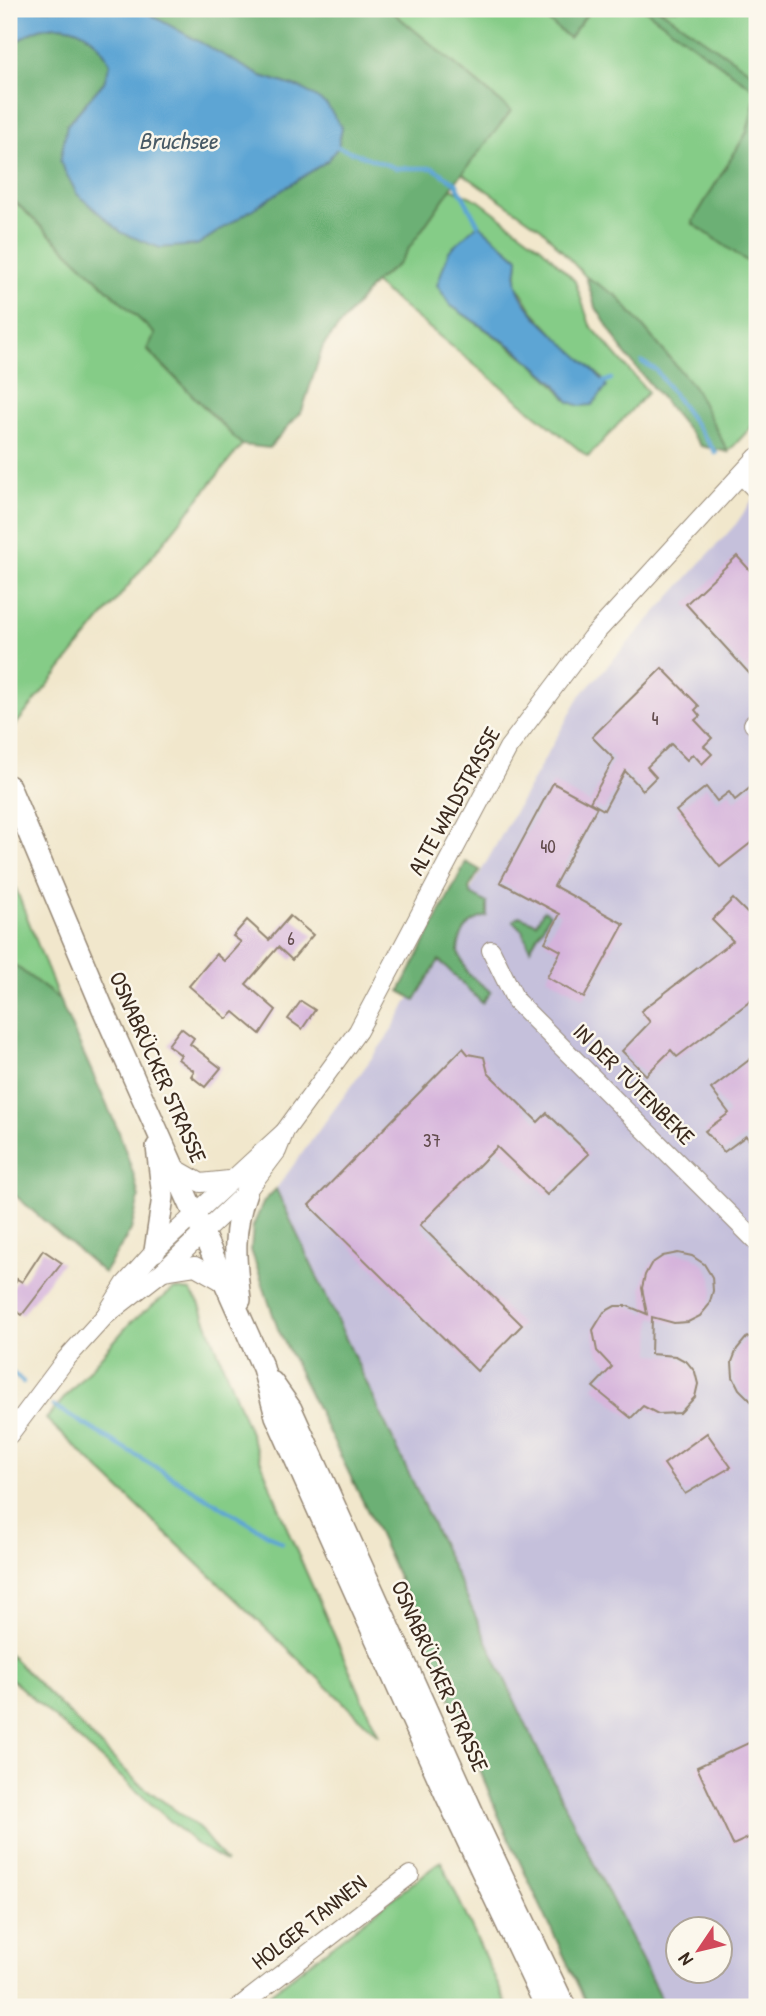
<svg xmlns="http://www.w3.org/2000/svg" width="766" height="2016" font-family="'Patrick Hand',sans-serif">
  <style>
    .industrial { fill: #c5c0db; fill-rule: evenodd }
    .green { fill: #85cc87; stroke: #607b52; stroke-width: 2; fill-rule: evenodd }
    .forest { fill: #6cb074; stroke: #546d49; stroke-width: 2 }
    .water { fill: #5da5d4; stroke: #4c6879; stroke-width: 2 }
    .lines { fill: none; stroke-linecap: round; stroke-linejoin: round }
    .stream { stroke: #5da5d4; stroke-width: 4.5 }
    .building { fill: #d5b3db }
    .minor-casing { stroke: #968875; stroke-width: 20 }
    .major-casing { stroke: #968875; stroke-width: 24 }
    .minor { stroke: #fff; stroke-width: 18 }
    .major { stroke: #fff; stroke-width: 21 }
    .labels { text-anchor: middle; stroke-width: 5; stroke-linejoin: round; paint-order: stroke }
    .number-label { font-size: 19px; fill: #624c4d }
    .street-label { font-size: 23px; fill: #3b2a1e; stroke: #fbf7ec }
    .water-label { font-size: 24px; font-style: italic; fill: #495b67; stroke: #fbf7ec }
  </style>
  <rect width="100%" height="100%" fill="#fbf7ec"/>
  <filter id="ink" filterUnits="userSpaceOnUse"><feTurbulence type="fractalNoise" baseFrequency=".0143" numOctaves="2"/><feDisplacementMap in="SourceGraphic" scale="14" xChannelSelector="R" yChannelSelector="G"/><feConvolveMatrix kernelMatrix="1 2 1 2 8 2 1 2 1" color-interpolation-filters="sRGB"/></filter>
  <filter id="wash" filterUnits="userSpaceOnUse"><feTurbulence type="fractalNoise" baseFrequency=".00686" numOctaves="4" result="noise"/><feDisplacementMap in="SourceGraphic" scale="28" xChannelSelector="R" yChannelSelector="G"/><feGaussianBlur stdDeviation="1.57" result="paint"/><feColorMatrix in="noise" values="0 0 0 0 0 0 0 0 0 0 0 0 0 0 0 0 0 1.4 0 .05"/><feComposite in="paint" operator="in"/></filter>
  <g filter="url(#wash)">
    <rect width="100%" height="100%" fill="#f1e7cc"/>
    <path class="industrial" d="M757,493v1514h-92l-123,-248 -266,-570 114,-156 190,-337 156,-172zM678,1928h42v42h-42z"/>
    <g class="green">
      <path d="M389,9h144l36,28 22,-28h53l113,82 -10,41 -55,91 65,45v153l-29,31 -34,-65 -77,-91 -31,-19 -44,-48 -80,-56 49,-62z"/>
      <path d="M659,9h98v67z"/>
      <path d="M451,188l27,12 64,48 33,33 15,44 58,67 -60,65 -214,-174 24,-19zM478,224l40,34 -2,25 16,27 37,40 32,27 5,9 -37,16c-32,-42 -77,-67 -119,-97z"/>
      <path d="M9,196l146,138 -8,16 95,95 -228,282 -5,-12z"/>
      <path d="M9,871l50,128 -50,-38z"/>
      <path d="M174,1289l16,2 9,12 92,235 88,198 -333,-317 84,-96z"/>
      <path d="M9,1654l128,128 61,45 28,35 -31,-19 -186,-166z"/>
      <path d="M441,1861l67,146h-255z"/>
    </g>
    <g class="forest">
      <path d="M140,9h249l122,102 -60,77 -53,76 -24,19 -51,63 -21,65 -33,37 -27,-3 -95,-96 8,-15 -146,-138v-150c10,-5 23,-16 34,-18 31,-8 56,9 67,36l-6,18 -37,43 130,120 130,-84 11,-14 4,-19 -39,-39 -42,-13z"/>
      <path d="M534,9h57l-22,29z"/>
      <path d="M644,9h15l98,67v15z"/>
      <path d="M757,92v176l-65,-45 55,-91z"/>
      <path d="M586,277l31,19 77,91 34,65 -27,-6 -76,-92 -30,-48z"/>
      <path d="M466,862l14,8 -11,18 2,6 16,9v13c-18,4 -28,17 -29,36l10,22 23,18 -9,11 -43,-43 -24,40 -15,-9z"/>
      <path d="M544,910l6,4 -20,35 -7,-18 -10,-10 6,-5 17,7z"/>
      <path d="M9,961l50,38 60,133 15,44 5,22 -8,32 -27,43 -95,-83z"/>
      <path d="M276,1189l266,570 123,248h-77l-86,-183 -78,-190 -49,-108 -97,-197 -27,-79 2,-24 11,-25z"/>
    </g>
    <g class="water">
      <path d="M9,9h131l121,67 42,13 24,16 15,23 -4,19 -11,14 -130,84 -37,3 -38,-15 -45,-39 -17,-32 7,-37 37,-43 6,-18c-11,-27 -36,-44 -67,-36 -11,2 -24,13 -34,18z"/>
      <path d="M478,224l40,34c0,7 -2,15 -2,22 3,36 72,77 91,106l-15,19 -12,1 -11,-4 -14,-19 -38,-33 -67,-45 -13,-20 12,-34z"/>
    </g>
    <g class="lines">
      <g class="stream">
        <path d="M338,147l58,21h37l23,15 22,41"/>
        <path d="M642,362l14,8 60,83"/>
        <path d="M604,382l7,-3"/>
        <path d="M9,1370l14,12"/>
        <path d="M54,1406l228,137"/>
      </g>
    </g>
    <g id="blocks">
      <g class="building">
        <path d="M737,556l20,22v104l-71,-78z"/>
        <path d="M662,668l37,38 -4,4 5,6 -5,4 17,18 -8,8 8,8 -10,10 -9,-10 -6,6 -16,-16 -24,23 9,10 -13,13 -18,-19 -21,39 -14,-8 24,-43 -22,-22z"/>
        <path d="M757,782v56l-37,29 -44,-56 30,-24 11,14 12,-9 6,8z"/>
        <path d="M553,783l44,24 -43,79 70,38 -40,74 -37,-21 14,-26 -16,-9 15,-28 -60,-32z"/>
        <path d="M733,899l24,24v73l-80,61 -6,-7 -25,25 -24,-24 28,-29 -9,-11 92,-70 -21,-21z"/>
        <path d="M290,916l23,19 -21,25 -14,-13 -32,37 30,26 -16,24 -26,-22 -7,7 -38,-33 27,-32 8,7 17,-19 -8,-6 14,-16 22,20z"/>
        <path d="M301,1001l14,9 -13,19 -14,-10z"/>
        <path d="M181,1028l13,10 -4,6 31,24 -16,19 -14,-11 3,-5 -16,-12 3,-4 -13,-10z"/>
        <path d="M463,1048l5,6 16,3 4,16 50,49 9,-9 42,41 -42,41 -50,-48 -77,78 102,100 -45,46 -168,-166z"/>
        <path d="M757,1054v96l-11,-14 -22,16 -19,-21 24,-18 -18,-24z"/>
        <path d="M43,1250l19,13 -40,52 -13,-9v-13l8,-14 5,3z"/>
        <path d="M678,1253l14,3 12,8 8,13 1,14 -4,14 -9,11 -12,6 -14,1 -22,-6 -1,37 25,2 11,6 8,10 3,12 -3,13 -15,16 -22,1 -15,-8 -12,12 -38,-31 19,-20 -15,-16 -4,-21 11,-18 11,-6h13l19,8 -5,-26 3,-13 6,-11 12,-8z"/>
        <path d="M757,1333v74l-18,-18 -6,-12 -1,-15 5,-13 9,-11z"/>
        <path d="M707,1433l24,34 -46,27 -21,-30z"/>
        <path d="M757,1739v95l-24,11 -36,-78z"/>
      </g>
    </g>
  </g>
  <g filter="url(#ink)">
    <use href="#blocks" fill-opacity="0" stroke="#968875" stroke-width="2"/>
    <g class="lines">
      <defs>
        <g id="minor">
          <path d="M741,475l16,16"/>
          <path d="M753,724l4,-3"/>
          <path d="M491,950l25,51 241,241"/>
          <path d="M173,1167l28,16 28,-3"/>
          <path d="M163,1271l32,-5 30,17"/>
          <path d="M105,1316l58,-45 83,-79 31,-41 8,-20 73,-100 150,-283 83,-110 166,-181"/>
          <path d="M9,1435l57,-76 39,-43 20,-32 30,-33 128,-118"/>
          <path d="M239,2007l171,-132"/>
        </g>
        <g id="major">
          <path d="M9,786l94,223 160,359 13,48 170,379 100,212"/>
          <path d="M155,1251l8,-54 -6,-50"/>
          <path d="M240,1300c-5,-41 -8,-70 6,-108"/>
          <path d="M272,1382l19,27 190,422 84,176"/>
        </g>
      </defs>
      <use href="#minor" class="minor-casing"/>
      <use href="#major" class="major-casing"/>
      <use href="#minor" class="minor"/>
      <use href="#major" class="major"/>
    </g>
  </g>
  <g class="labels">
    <g class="number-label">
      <text x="655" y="725">4</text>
      <text x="548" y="853">40</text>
      <text x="291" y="945">6</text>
      <text x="432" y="1147">37</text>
    </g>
    <g class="street-label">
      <text transform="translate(454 801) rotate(-61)" y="8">ALTE WALDSTRASSE</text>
      <text transform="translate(158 1067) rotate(66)" y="8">OSNABRÜCKER STRASSE</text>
      <text transform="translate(634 1084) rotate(45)" y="8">IN DER TÜTENBEKE</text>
      <text transform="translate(440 1676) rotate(66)" y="8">OSNABRÜCKER STRASSE</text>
      <text transform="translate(309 1922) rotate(-38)" y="8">HOLGER TANNEN</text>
    </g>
    <g class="water-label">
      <text x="178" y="149">Bruchsee</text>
    </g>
  </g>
  <rect width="766" height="2016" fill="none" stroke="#fbf7ec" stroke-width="35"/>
  <g transform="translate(699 1950) rotate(235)"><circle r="33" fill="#fbf7ec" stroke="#aea59a" stroke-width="2"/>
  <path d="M0-5L12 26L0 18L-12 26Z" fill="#d1495b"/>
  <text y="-10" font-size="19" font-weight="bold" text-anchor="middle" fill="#3b2a1e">N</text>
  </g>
</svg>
